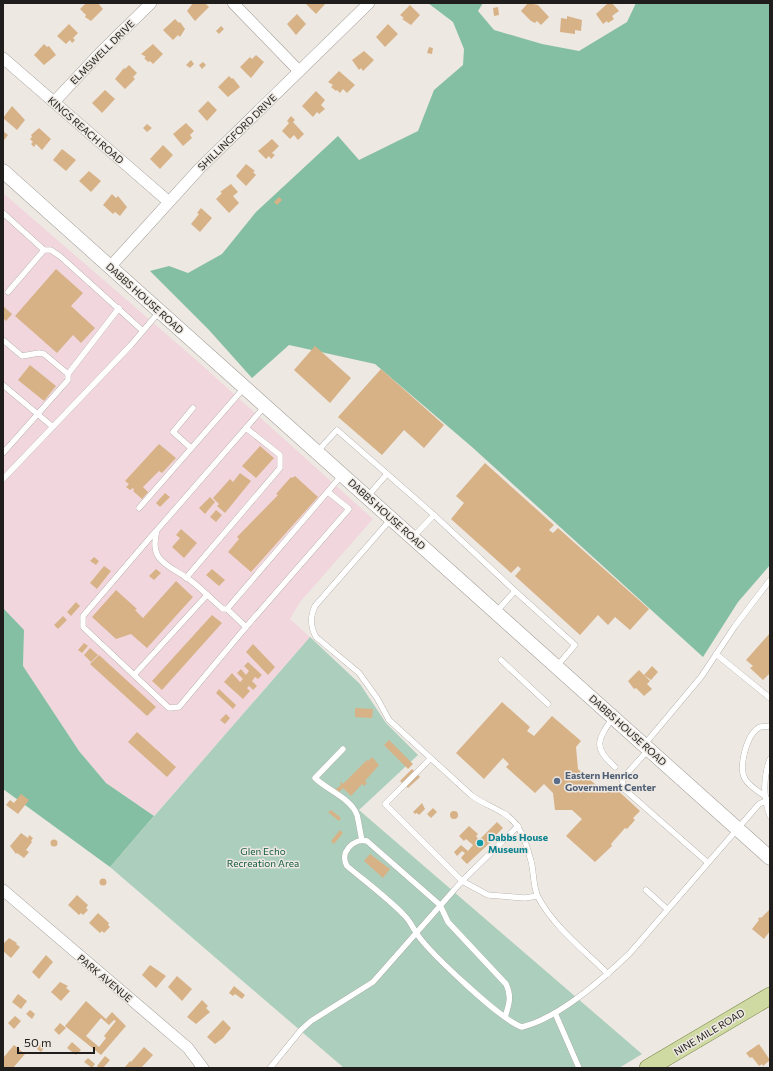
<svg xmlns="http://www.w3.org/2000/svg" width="773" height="1071" font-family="Commissioner,sans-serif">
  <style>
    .industrial { fill: #f1d7dd }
    .green { fill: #accebd }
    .forest { fill: #84bea3 }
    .building { fill: #d8b287; fill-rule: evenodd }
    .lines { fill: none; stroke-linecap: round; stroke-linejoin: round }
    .service-casing { stroke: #9f9a95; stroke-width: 6 }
    .minor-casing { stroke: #9f9a95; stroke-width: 12 }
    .tertiary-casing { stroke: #9f9a95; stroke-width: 15 }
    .primary-casing { stroke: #7d884b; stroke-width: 18 }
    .service { stroke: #fff; stroke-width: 5.5 }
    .minor { stroke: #fff; stroke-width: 11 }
    .tertiary { stroke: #fff; stroke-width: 14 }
    .primary { stroke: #cfdaa2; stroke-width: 17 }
    .service-dot { fill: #5c6f8a; stroke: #ede8e2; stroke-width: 1.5 }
    .culture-dot { fill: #0f9aa8; stroke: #ede8e2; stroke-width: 1.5 }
    .labels { text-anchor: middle; stroke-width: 3; stroke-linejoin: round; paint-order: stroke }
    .street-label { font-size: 10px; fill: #201e1c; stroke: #ede8e2 }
    .service-label { font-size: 10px; font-weight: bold; fill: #4e5e75; stroke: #ede8e2; text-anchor: start }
    .culture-label { font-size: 10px; font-weight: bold; fill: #0d838f; stroke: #ede8e2; text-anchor: start }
    .park-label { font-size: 10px; fill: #125b42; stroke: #ede8e2 }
  </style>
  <rect width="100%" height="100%" fill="#ede8e2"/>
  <path class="industrial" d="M3,193l191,165 179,161 -73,83 -10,17 20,18 -156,179 -48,-33 -27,-32 -56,-85 1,-36 -21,-22z"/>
  <path class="green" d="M310,637l50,47 26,39 32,32 -59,55 283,244 -23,14h-275l-234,-201z"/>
  <g class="forest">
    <path d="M428,3h55l-5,8 16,19 48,14 37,7 48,-29 9,-19h134v562l-32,37 -35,55 -231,-210 -97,-83 -86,-19 -37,33 -43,-48 -59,-59 19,-5 19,7 34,-19 34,-42 82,-76 21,24 59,-29 16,-41 29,-25 1,-16 -11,-27z"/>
    <path d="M3,608l21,22 -1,36 56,85 27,32 48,33 -44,51 -107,-78z"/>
  </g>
  <g class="building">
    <path d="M86,3h12l5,6 -12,12 -6,-4 1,-2 -6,-6z"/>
    <path d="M193,3h12l4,4 -14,14 -8,-10z"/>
    <path d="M305,3h21l-10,11z"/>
    <path d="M528,3l10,2 11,12 -8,8 -4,-4 -2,2 -4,-2 -10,-10z"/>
    <path d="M608,3h4l7,8 -7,5 2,3 -6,4 -1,-2 -4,3 -7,-10z"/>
    <path d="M410,5l10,10 -9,10 -9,-6 2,-1 -4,-3z"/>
    <path d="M498,7l1,8 -5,1 -1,-8z"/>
    <path d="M297,14l9,10 -10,11 -9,-11z"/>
    <path d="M567,16l15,4 -1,11 -6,-1v4l-15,-2 1,-14 6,1z"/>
    <path d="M175,19l4,4 1,-1 5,7 -5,8 -2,-2 -5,5 -10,-10z"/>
    <path d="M69,24l9,9 -5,5 2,2 -3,3 -2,-3 -4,4 -9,-8z"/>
    <path d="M388,24l10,10 -13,13 -9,-10z"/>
    <path d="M221,26l3,3 -5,5 -3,-3z"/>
    <path d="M44,44l3,3 2,-1 7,9 -12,10 -10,-10z"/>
    <path d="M153,44l10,10 -10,10 -3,-3 -2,1 -4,-4 2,-1 -5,-3z"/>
    <path d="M429,47l4,1 -1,6 -5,-1z"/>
    <path d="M364,51l10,9 -11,11 -2,-3 -2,2 -7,-10z"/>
    <path d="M256,55l8,7 -13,16 -11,-11 10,-10 2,2z"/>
    <path d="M191,60l3,4 -4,4 -4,-3z"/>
    <path d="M203,62l3,3 -4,4 -3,-4z"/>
    <path d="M129,65l8,8 -4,4 2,2 -10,10 -10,-10 9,-11 1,1z"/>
    <path d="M339,71l16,14 -8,8 -4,-4 -3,4 -3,-3 -1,1 -5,-4 2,-2 -5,-3z"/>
    <path d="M229,76l3,3 1,-1 7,9 -12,10 -10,-10z"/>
    <path d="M105,90l10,9 -13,14 -10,-10z"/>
    <path d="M316,91l9,9 -4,5 4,4 -6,5 -2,-2 -4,5 -11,-11z"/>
    <path d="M208,101l9,9 -10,11 -9,-10z"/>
    <path d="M12,106l13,14 -8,10 -14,-12z"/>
    <path d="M291,116l4,4 -2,2 11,12 -6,6 -4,-5 -4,4 -8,-8 7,-8 -2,-2z"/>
    <path d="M186,123l8,8 -4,4 2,3 -9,8 -10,-12z"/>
    <path d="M147,124l5,4 -5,4 -4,-4z"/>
    <path d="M39,128l12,11 -9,11 -6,-6 -2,3 -3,-3 2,-2 -3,-3 2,-2 -1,-2z"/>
    <path d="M3,131l5,4 -4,5 -1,-1z"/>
    <path d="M272,139l7,7 -7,7 3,2 -4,4 -2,-3 -3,3 -8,-8z"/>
    <path d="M163,145l10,10 -13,14 -10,-10z"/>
    <path d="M62,149l14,11 -10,11 -13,-11z"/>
    <path d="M246,164l9,7 -2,1 3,3 -10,11 -10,-10z"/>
    <path d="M89,171l12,10 -10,11 -12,-11z"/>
    <path d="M231,184l7,8 -5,4 6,7 -10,10 -13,-14 6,-6 -2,-1z"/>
    <path d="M112,194l4,4 2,-2 9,11 -7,9 -5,-4 -2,2 -10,-9z"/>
    <path d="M279,197l3,3 -5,5 -3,-3z"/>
    <path d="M201,208l11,10 -12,14 -9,-8 8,-10 -2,-1z"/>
    <path d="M56,269l27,24 -12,13 24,22 -14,15 -8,-8 -16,18 -42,-37z"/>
    <path d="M3,306l9,8 -6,7 -3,-3z"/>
    <path d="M315,346l36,32 -21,25 -36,-33z"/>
    <path d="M30,365l26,21 -12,15 -26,-21z"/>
    <path d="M381,369l63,56 -20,23 -20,-18 -22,25 -44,-38z"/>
    <path d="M159,444l17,14 -14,15 -3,-2 -16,16 5,5 -6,7 -9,-8 1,-1 -1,-2 -3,2 -4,-3 3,-3 -4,-3z"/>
    <path d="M260,446l14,12 -18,20 -14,-12z"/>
    <path d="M485,463l69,62 -5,5 4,3 5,-5 91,81 -19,21 -15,-13 -7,8 -10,-10 -18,20 -65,-59 6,-7 -3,-3 -7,7 -60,-54 13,-16 -8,-7z"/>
    <path d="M240,473l11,8 -26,32 -8,-7 2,-2 -6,-6 17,-19 3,3z"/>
    <path d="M295,476l23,21 -67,75 -23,-20 11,-13 -2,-2 41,-42 -2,-1 15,-17 1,1z"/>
    <path d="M165,493l5,4 -10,10 -4,-4z"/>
    <path d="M210,497l5,5 -10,12 -6,-6z"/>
    <path d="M216,510l6,5 -6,7 -6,-5z"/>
    <path d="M181,529l16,14 -13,15 -12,-11 8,-9 -4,-3z"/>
    <path d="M94,557l5,4 -3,4 -6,-4z"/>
    <path d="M104,566l7,5 -14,18 -7,-6z"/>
    <path d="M156,569l5,4 -7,7 -5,-4z"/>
    <path d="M212,569l13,11 -6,6 -13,-11z"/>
    <path d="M176,581l17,16 -46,51 -16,-14 -15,5 -24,-22 24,-27 21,19 -2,1 8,8z"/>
    <path d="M76,602l4,4 -9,10 -4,-4z"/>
    <path d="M212,615l10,8 -60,67 -10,-9z"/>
    <path d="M63,616l4,4 -9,9 -4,-4z"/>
    <path d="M770,633v40l-7,7 -13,-12 3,-2 -7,-6z"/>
    <path d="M84,643l4,3 -6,7 -4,-3z"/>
    <path d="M253,644l22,23 -7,8 -22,-23z"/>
    <path d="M90,648l8,7 -7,7 -7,-7z"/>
    <path d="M99,655l57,52 -9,9 -57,-52z"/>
    <path d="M248,662l14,13 -4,4 -3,-2 -3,4 5,5 -4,4 -4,-4 -2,2 3,3 -7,8 -19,-17 8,-9 8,9 3,-3 -6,-6 4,-4 5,6 3,-4 -5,-5z"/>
    <path d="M652,666l6,6 -7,8 -7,-5z"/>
    <path d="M639,670l11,11 -3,3 5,5 -8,7 -8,-8 -2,1 -6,-8z"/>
    <path d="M219,689l17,16 -3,4 -17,-16z"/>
    <path d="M502,702l28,25 -3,4 7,5 18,-20 29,25 -5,6 2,22 27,24 7,-8 28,26 -7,7 2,2 -8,9 -2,-1 -14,16 1,2 -17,16 -29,-26 16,-17 -10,-9h-17l-2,-17 -9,-9 -9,9 -29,-26 3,-3 -6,-6 -19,21 -28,-26z"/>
    <path d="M355,708l18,1 -1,9 -17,-1z"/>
    <path d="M226,714l4,4 -5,6 -5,-4z"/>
    <path d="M137,732l39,35 -9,10 -39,-35z"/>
    <path d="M389,740l24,24 -5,5 -24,-24z"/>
    <path d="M372,757l7,8 -14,16 2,2 -3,3 -2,-2 -11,12 -8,-8 -4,4 -3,-3 5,-4 -1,-2 1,-1 2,2 24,-24 1,1z"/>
    <path d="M412,769l8,8 -12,11 -8,-7z"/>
    <path d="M21,794l8,6 -11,14 -12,-9 4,-5 4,3z"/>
    <path d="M422,803l3,6 -6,6 -2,-2 -2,1 -2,-2z"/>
    <path d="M433,808l4,4 -6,6 -4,-4z"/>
    <path d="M331,810l10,8 -2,3 -11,-9z"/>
    <circle cx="454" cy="815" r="4"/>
    <path d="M497,822l6,6 -9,9 1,1 -28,26 -6,-6 4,-5 -3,-2 -5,5 -3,-4 7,-7 7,6 5,-6 -7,-6 -2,2 -5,-5 10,-10 9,8 -2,2 3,4z"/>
    <path d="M340,830l3,3 -9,11 -3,-3z"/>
    <path d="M21,833l7,5 1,-3 4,3 -2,3 1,1 -6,8 3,2 -5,6 -7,-5 -1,1 -6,-8z"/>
    <circle cx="54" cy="843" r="3.5"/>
    <path d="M370,854l20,15 -7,9 -19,-17z"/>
    <circle cx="103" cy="882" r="3.5"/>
    <path d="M77,895l11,10 -2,3 2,2 -5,5 -2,-2 -2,2 -11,-10z"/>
    <path d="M769,910l1,21 -6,8 -12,-10 7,-9 -1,-1 2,-2 1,1z"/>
    <path d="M98,913l11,10 -1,2 2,2 -6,6 -2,-2 -2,2 -11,-10z"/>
    <path d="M9,938l8,5 -1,1 4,3 -9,11 -8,-7v-7z"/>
    <path d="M46,955l7,7 -14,17 -7,-7z"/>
    <path d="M150,965l16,11 -10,12 -14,-13z"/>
    <path d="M177,976l15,13 -10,12 -14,-14z"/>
    <path d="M60,982l8,4 -2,2 4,3 -9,10 -10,-9z"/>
    <path d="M234,986l11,9 -3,4 -7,-5 -2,2 -4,-3z"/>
    <path d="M18,994l9,7 -6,8 -9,-7z"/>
    <path d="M202,1000l6,6 -2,2 4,4 -14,12 -9,-7z"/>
    <path d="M86,1001l20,18 6,-7 14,14 -25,29 -36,-29zM101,1018l8,7 5,-5 2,1 -12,15 2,2 -7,9 -13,-11z"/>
    <path d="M30,1010l5,4 -3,5 -6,-5z"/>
    <path d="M15,1016l6,5 -7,8 -6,-6z"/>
    <path d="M223,1020l8,8 -8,10 -8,6 -8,-7z"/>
    <path d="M60,1023l6,5 -7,7 -5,-5z"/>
    <path d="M42,1042l4,3 -5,7 -4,-3z"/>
    <path d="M72,1042l9,8 -5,5 -9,-7z"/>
    <path d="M759,1044l11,16 -7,6 -1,-2 -3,2 -7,-9 -2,1 -4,-5z"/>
    <path d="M14,1045l11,9 -12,14h-10v-10z"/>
    <path d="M144,1047l9,8 -12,13 -16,-1 5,-6 1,1z"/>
    <path d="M105,1056l5,4 -7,8h-4l-2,-2z"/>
    <path d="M88,1058l7,6 -3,4 -8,-6z"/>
  </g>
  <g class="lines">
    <defs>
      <g id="service">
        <path d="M3,213l41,37 -36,42"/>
        <path d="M44,250h7l10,7 82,74"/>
        <path d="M3,340l19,16 17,-3 5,1 24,20v6l-65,73"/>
        <path d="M68,374l51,-66"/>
        <path d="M3,385l50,42"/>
        <path d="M265,406l-108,124c-9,32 12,35 33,50 12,9 22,20 33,29h4l115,-134"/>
        <path d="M191,448l-18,-16 20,-24"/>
        <path d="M317,452l20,-22 97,85"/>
        <path d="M3,479l128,-134 28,-33"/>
        <path d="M367,497l20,-23"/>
        <path d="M139,508l105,-120"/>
        <path d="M391,519l-76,87c-5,11 -5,20 1,31l43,36 18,25 12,22 82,75c10,8 21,11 32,18 18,10 23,30 28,48 3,11 2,26 7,36 16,30 46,53 70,77"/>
        <path d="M155,532l-72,84v11l86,81 10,-1 67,-80"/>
        <path d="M413,537l21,-22 81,76 60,54 -18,21"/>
        <path d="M186,578l94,-110v-13l-34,-27"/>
        <path d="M227,609l19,18 103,-118 -21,-17"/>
        <path d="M496,612l19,-21"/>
        <path d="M716,654l54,44"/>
        <path d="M501,660l47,44"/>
        <path d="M134,675l73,-80"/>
        <path d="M613,717c-16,24 -20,30 2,50"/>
        <path d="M644,745l57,-68 34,-51 35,-46"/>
        <path d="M343,749l-28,29c12,12 36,20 42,37 2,8 3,17 5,25"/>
        <path d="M649,749l-27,30 1,9 84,74"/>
        <path d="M770,759c-7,19 -7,38 0,57"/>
        <path d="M765,796c-7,-5 -16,-10 -20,-17 -7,-12 2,-46 15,-52l10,-1"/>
        <path d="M518,826l-56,55 26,14 37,3 12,-2"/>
        <path d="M646,890l21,19"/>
        <path d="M555,1013l24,55"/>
        <path d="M505,1017c4,-12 7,-21 1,-33l-58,-62 -8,-17 -73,-64c-14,-3 -28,12 -20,25 19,16 39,31 56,48 7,6 9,13 14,20 13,19 85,87 105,93 37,-9 81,-48 108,-74l129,-149 11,-5"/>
        <path d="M270,1068l31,-38 10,-9 62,-39 89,-101 -77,-77 45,-45"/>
      </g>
      <g id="minor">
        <path d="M233,3l66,68"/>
        <path d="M3,58l166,144"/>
        <path d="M54,102l46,-49 51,-50"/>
        <path d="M110,267l89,-98 170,-166"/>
        <path d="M3,890l185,158 15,20"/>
      </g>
      <path id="tertiary" d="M3,171l767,687"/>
      <path id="primary" d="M648,1068l122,-72"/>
    </defs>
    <use href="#service" class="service-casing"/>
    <use href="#minor" class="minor-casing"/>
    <use href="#tertiary" class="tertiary-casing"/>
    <use href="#primary" class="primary-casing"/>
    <use href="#service" class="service"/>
    <use href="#minor" class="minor"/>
    <use href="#tertiary" class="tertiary"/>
    <use href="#primary" class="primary"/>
  </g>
  <circle class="service-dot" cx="557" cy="781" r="4"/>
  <circle class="culture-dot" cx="480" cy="843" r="4"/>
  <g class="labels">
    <g class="street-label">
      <text transform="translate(102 52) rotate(-45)" y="4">ELMSWELL DRIVE</text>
      <text transform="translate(86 130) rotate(41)" y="4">KINGS REACH ROAD</text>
      <text transform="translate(237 132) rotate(-44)" y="4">SHILLINGFORD DRIVE</text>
      <text transform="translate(145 298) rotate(42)" y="4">DABBS HOUSE ROAD</text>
      <text transform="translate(387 514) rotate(42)" y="4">DABBS HOUSE ROAD</text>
      <text transform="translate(628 730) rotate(42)" y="4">DABBS HOUSE ROAD</text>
      <text transform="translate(105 978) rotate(40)" y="4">PARK AVENUE</text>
      <text transform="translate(709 1032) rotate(-31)" y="4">NINE MILE ROAD</text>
    </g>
    <g class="service-label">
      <text x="565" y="779">Eastern Henrico<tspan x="565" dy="12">Government Center</tspan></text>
    </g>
    <g class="culture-label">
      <text x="488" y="841">Dabbs House<tspan x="488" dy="12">Museum</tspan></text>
    </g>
    <g class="park-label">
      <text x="263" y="855">Glen Echo<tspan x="263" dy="12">Recreation Area</tspan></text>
    </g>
  </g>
  <rect width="773" height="1071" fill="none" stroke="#201e1c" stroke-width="8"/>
  <path d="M18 1047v6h76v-6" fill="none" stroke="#201e1c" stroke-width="2"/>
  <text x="24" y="1047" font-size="12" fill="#201e1c" stroke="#ede8e2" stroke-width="3" paint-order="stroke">50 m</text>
</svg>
